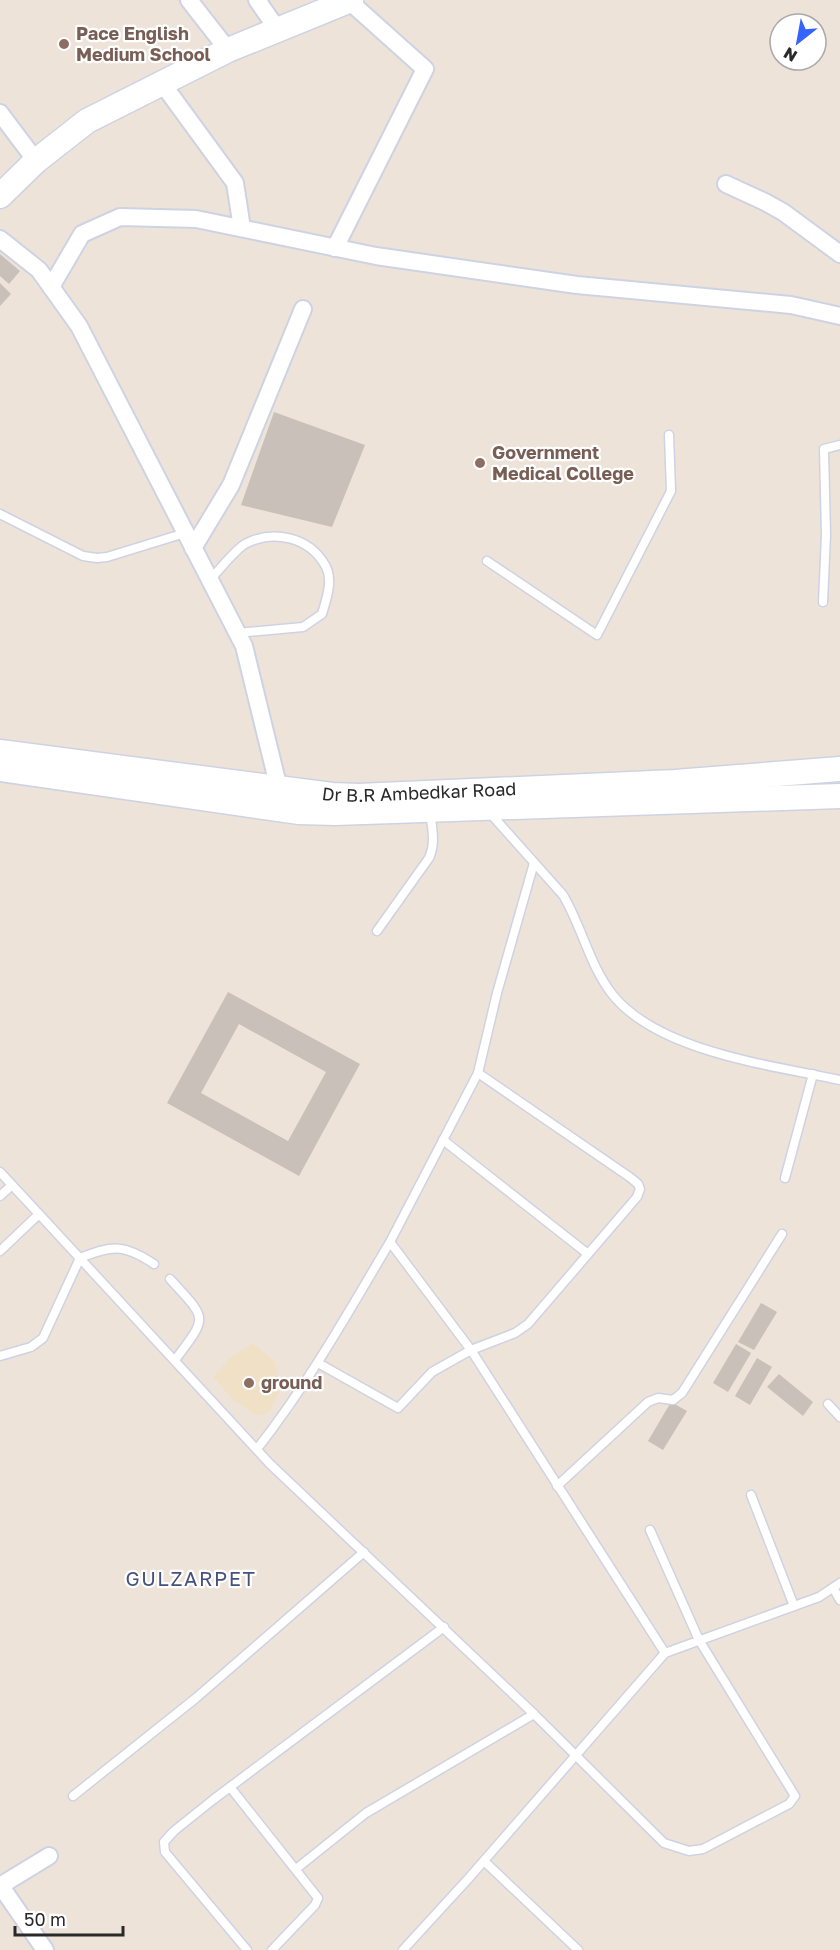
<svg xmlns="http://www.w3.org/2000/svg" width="840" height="1950" font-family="'Golos Text',sans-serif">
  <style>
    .education { fill: #f0e1c6 }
    .building { fill: #c8c0b9; fill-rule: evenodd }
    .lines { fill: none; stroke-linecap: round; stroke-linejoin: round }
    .lane-casing { stroke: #ced3e3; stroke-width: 11 }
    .street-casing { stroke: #ced3e3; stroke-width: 20 }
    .secondary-casing { stroke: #ced3e3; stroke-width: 27 }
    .lane { stroke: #fff; stroke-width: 8 }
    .street { stroke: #fff; stroke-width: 16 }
    .secondary { stroke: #fff; stroke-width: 24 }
    .education-dot { fill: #8d6e63; stroke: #fff; stroke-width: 2 }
    .labels { text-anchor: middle; stroke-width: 4.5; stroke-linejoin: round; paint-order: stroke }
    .education-label { font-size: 18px; font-weight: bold; fill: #785e54; stroke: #fff; text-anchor: start }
    .street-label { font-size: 18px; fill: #292929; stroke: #fff }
    .neighbourhood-label { font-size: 20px; letter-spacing: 1.5px; fill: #45527d; stroke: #fff }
  </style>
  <rect width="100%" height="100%" fill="#ede3d9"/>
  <path class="education" d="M253,1343l22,19 6,27 -11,22 -12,5 -25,-16 -20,-23 17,-19z"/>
  <g class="building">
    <path d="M0,254l20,17 -11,13 -9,-8z"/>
    <path d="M0,283l11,11 -11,12z"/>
    <path d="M274,412l91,33 -33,82 -91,-22z"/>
    <path d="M228,992l132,72 -61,112 -132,-73zM239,1024l87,48 -38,69 -87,-48z"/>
    <path d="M761,1303l16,9 -23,38 -16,-8z"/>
    <path d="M736,1344l15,9 -23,39 -15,-9z"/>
    <path d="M757,1358l15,9 -22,38 -15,-9z"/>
    <path d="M779,1374l34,28 -10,14 -36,-29z"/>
    <path d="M671,1402l16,9 -24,39 -15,-9z"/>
  </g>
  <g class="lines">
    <defs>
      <g id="lane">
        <path d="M0,514l83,42 14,2 10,-1 78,-24"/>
        <path d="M487,561l110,74 74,-144 -2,-56"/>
        <path d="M210,580c8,-9 26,-31 35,-36 28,-15 64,-7 80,21 9,15 1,35 -3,49l-19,13 -66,6"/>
        <path d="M823,602l3,-67 -2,-86 16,-4"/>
        <path d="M489,812l74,83c19,32 26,69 49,99 46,58 159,71 228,86"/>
        <path d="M377,931l52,-73c7,-15 3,-30 1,-47"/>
        <path d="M443,1140l145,114"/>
        <path d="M0,1172l39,42 -39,37"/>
        <path d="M785,1178l28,-104"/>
        <path d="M0,1196l12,-11"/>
        <path d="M39,1214l231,250 264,250 130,129 25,8 14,-2 86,-45 6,-8 -96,-156 -49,-110"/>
        <path d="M170,1279c37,41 39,36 5,81"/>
        <path d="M0,1356l31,-9 12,-9 37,-80c33,-13 44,-14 74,6"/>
        <path d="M318,1363l80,45 34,-36 39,-22 44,-17 13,-9 109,-127 3,-8 -2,-5 -7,-6 -153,-105"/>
        <path d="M828,1404l12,13"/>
        <path d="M257,1449c51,-65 91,-136 133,-207"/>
        <path d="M557,1486l91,-84 10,-4 15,2 9,-7 100,-159"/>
        <path d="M751,1495l43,111"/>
        <path d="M834,1589l6,11"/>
        <path d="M665,1653l154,-56 21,-14"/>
        <path d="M230,1787l88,111 -3,7 -43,45"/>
        <path d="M73,1796l123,-98 168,-146"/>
        <path d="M484,1861l94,89"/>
        <path d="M296,1869l70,-56 168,-99"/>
        <path d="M247,1950l-82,-98 -1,-10 10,-11 40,-32 230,-172"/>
        <path d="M403,1950l65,-71 197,-226 -194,-303 -81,-108 88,-169 19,-80 37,-130"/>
      </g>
      <g id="street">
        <path d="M189,0l39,50"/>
        <path d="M257,0l21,30"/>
        <path d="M162,83l73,100 7,45"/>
        <path d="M0,113l36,48"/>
        <path d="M726,184l39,18 18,10 57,42"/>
        <path d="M0,239l39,31 40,56 165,320 37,151"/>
        <path d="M335,248l90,-179 -76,-68"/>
        <path d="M51,287l31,-53 38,-17 76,2 180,37 201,29 214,20 49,11"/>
        <path d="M193,548l38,-63 72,-176"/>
        <path d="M0,1885l45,65"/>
        <path d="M0,1886l49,-30"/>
      </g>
      <g id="secondary">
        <path d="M0,196l36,-35 51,-40 141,-71 123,-50"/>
        <path id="s1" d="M0,752l332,43 27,1 316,-14 165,-13"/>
        <path d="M0,769l299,43 36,1 505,-17"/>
      </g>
    </defs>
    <use href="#lane" class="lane-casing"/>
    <use href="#street" class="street-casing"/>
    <use href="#secondary" class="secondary-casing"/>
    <use href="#lane" class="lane"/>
    <use href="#street" class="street"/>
    <use href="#secondary" class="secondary"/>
  </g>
  <g class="education-dot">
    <circle cx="64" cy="44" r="6"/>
    <circle cx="480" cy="463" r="6"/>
    <circle cx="249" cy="1383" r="6"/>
  </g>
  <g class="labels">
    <g class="education-label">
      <text x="76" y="40">Pace English<tspan x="76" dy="21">Medium School</tspan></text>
      <text x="492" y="459">Government<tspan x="492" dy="21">Medical College</tspan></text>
      <text x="261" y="1389">ground</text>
    </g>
    <g class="street-label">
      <text dy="6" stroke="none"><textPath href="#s1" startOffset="422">Dr B.R Ambedkar Road</textPath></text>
    </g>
    <g class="neighbourhood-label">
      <text x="191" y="1586">GULZARPET</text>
    </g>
  </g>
  <g transform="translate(798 42) rotate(211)"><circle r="28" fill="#ffffff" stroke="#a9a9a9" stroke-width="1.5"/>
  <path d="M0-4.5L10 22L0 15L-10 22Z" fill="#3463ff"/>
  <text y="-9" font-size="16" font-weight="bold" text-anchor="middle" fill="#292929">N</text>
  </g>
  <path d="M15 1926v9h108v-9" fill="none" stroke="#292929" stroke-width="3"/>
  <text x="24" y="1926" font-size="18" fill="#292929" stroke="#ffffff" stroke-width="4.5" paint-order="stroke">50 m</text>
</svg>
